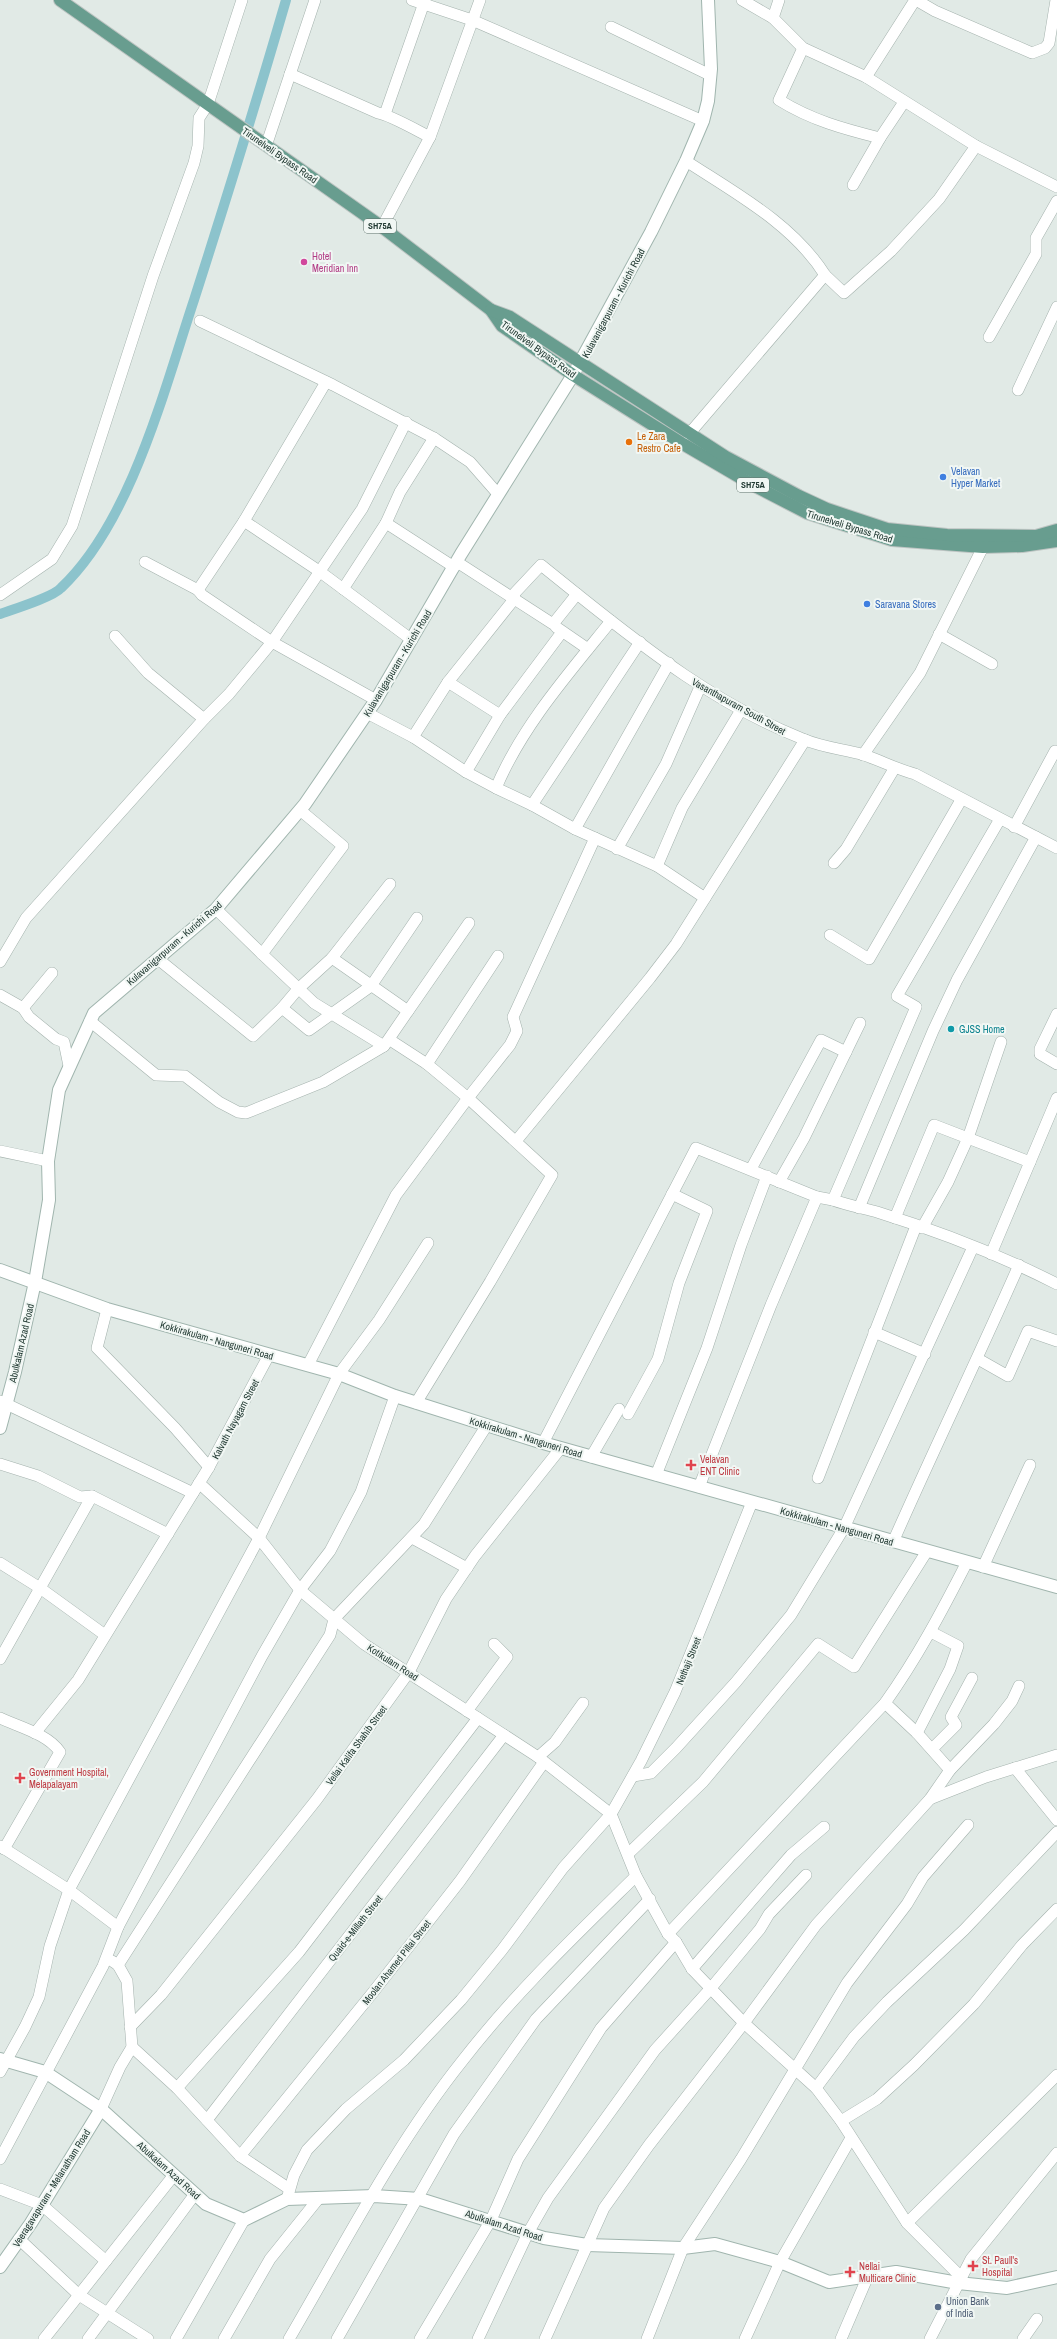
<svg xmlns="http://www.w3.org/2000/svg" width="1057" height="2339" font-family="'Archivo Narrow',sans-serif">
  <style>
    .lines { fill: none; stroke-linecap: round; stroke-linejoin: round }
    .canal { stroke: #8cc3cc; stroke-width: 10 }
    .minor-casing { stroke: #a4b2ad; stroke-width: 12 }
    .secondary-casing { stroke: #a0b5ae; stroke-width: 14 }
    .primary-casing { stroke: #bdc4c2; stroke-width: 14 }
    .minor { stroke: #fff; stroke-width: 11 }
    .secondary { stroke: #fff; stroke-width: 12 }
    .primary { stroke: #689d8f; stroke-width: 12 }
    .hotel-dot { fill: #d1479c; stroke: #f1f7f4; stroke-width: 1.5 }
    .food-dot { fill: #e8710a; stroke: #f1f7f4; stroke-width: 1.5 }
    .shop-dot { fill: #3f7fe0; stroke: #f1f7f4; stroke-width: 1.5 }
    .culture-dot { fill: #0f9aa8; stroke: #f1f7f4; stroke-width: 1.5 }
    .health-dot { fill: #e0444e; stroke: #f1f7f4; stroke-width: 1.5 }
    .service-dot { fill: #5c6f8a; stroke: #f1f7f4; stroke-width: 1.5 }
    .labels { text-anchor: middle; stroke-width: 4; stroke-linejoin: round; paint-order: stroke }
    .shield { fill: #f1f7f4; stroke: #60736d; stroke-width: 1 }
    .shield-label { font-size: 9px; font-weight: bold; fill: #223a33 }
    .street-label { font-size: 10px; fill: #223a33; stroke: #f1f7f4 }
    .hotel-label { font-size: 10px; fill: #b23c85; stroke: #f1f7f4; text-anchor: start }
    .food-label { font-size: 10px; fill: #c56008; stroke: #f1f7f4; text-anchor: start }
    .shop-label { font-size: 10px; fill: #366cbe; stroke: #f1f7f4; text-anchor: start }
    .culture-label { font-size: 10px; fill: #0d838f; stroke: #f1f7f4; text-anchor: start }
    .health-label { font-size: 10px; fill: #be3a42; stroke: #f1f7f4; text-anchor: start }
    .service-label { font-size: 10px; fill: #4e5e75; stroke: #f1f7f4; text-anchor: start }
  </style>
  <rect width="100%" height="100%" fill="#e1eae6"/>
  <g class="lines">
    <path class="canal" d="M0,614c14,-5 53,-17 61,-26 70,-66 103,-198 133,-288 32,-100 63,-200 92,-300"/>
    <defs>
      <g id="minor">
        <path d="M412,0l60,20 231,101"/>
        <path d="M742,0l31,18 30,30 63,29 110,69 81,41"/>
        <path d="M916,0l19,11 97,42 13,-5 4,-5 7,-43"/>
        <path d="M773,18l6,-18"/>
        <path d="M611,27l99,48"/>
        <path d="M803,48l-24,52c32,20 65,29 101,38"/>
        <path d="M290,74l88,39c10,1 40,18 52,24"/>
        <path d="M866,77l49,-77"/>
        <path d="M385,114l40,-114"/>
        <path d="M266,146l49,-146"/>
        <path d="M686,161c49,32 107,63 139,114l-136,159"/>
        <path d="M853,185l27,-47 24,-36"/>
        <path d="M382,227l48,-90 50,-137"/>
        <path d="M825,275l19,18 47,-42 48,-52 37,-53"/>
        <path d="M200,321l133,64 101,53 36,24 28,32"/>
        <path d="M989,337l47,-83v-16l21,-37"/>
        <path d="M326,382l-82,139 75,50 93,69"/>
        <path d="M1018,390l39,-83"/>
        <path d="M434,438l-34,54 -14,31 68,44"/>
        <path d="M145,562l53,28 46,-69"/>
        <path d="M457,562l96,62 24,-30c70,56 142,112 226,145 18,8 39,10 58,15 19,6 35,15 54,20l142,74"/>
        <path d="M343,589l43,-66"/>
        <path d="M0,595l52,-36 20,-33 81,-250 41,-113 4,-17 1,-28 9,-14 34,-104"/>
        <path d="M512,596l29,-31 36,29"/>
        <path d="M556,627l32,22"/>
        <path d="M939,634l53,30"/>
        <path d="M115,636l33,37 56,46"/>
        <path d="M448,682l52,33 62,-83"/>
        <path d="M376,700l-104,-58 90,-133 44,-87"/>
        <path d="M367,713l46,24 35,-55 67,-84"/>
        <path d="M413,737l53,35 30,16 36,17 43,24 82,37 48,32 100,-158"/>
        <path d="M863,755l57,-82 63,-126"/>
        <path d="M466,772l34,-57"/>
        <path d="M496,788c26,-62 73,-115 115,-167"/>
        <path d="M532,805l108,-163"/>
        <path d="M300,810l43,36 -81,108 52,49 70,43 24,-35 -76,-53 58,-74"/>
        <path d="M1000,819l-103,177 19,11 -83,193c14,5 29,8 44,12 61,19 123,43 180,72"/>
        <path d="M1014,827l41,-76"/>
        <path d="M575,829l94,-166"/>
        <path d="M617,849l49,-85 34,-77"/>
        <path d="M834,863l12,-14 48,-80"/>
        <path d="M657,866l25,-58 59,-98"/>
        <path d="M216,909l46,45"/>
        <path d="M830,935l39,24 92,-159"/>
        <path d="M158,959l95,77 29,-28 27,22 62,-44 46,-68"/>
        <path d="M0,962l26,-44 178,-199 25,-25 43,-52 -70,-47 -4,-5"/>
        <path d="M0,995l23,13 6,9 27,22 8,3 5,24"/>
        <path d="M23,1008l29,-35"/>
        <path d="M282,1008l16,-19 34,-31"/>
        <path d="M408,1011l61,-88"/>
        <path d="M1057,1014l-17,35v5l17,10"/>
        <path d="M90,1021l66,54 29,1 34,26 19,10 8,1 77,-31 61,-36"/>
        <path d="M390,1040l37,24 71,-108"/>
        <path d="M516,1141l134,-163 26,-34 29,-46"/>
        <path d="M0,1151l48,10"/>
        <path d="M1030,1162l27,-64"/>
        <path d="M751,1169l70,-129 25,12"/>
        <path d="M779,1182l25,-44 56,-115"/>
        <path d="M859,1208l74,-177 24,-51 79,-143"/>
        <path d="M895,1218l39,-93 96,37 -39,92"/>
        <path d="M922,1228l26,-46 20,-44 33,-96"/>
        <path d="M107,1309l-10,39 78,80 34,39"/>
        <path d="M874,1332l51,22"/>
        <path d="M978,1359l30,17 20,-45 29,10"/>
        <path d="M308,1365l88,-170 72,-97 -41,-34"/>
        <path d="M0,1401l193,92"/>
        <path d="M416,1403l74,-121 62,-107 -84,-77 42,-53 7,-14 -4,-14 82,-179"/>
        <path d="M628,1414l30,-55 21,-76 28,-72 -35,-17"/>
        <path d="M543,1443l153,-295 121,49"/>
        <path d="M591,1457l28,-48"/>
        <path d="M0,1464l38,12 42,21 12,-1"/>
        <path d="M656,1475l51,-127 34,-103 26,-69"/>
        <path d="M818,1478l98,-252"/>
        <path d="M199,1483l60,55 41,52 64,54 174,113 73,57"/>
        <path d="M699,1487l72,-182 46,-108 16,3"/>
        <path d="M412,1538l55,30"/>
        <path d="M893,1542c41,-93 85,-184 126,-277"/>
        <path d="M0,1563l40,25 65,47"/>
        <path d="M983,1567l47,-102"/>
        <path d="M0,1659l92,-163 76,38"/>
        <path d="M885,1703l32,30 33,37"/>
        <path d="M467,1711l40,-54 -13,-13"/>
        <path d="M0,1718c19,9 48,16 60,34l-56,97"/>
        <path d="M35,1733l43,-53 131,-213 60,-112"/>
        <path d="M917,1733l33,-64 8,-23 -27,-14"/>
        <path d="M932,1749l24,-24 -5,-8 21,-39"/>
        <path d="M538,1757l17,-15 28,-39"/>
        <path d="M1015,1768l42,52"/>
        <path d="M633,1776l18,-3 25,-25 60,-66 55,-67 53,-87 129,-281"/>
        <path d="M930,1799l56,-22 71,-22"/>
        <path d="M611,1814l25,62 32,58 8,8 16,27 52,54 72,65 38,-51 33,-35 77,-72 93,-98"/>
        <path d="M0,1846l69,44 190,-352 80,-164 40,-54 49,-77"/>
        <path d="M628,1854l75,-72 115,-138 36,23 73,-116"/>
        <path d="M118,1927l144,-271 38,-66 30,-39 31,-59 34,-96"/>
        <path d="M668,1934l217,-231c32,-45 57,-92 82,-141"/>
        <path d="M118,1965l212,-330 4,-16 90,-95 63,-99"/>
        <path d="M692,1969l99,-114 33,-28"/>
        <path d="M130,2027l31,-32 156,-196 92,-127 37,-73 29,-43 85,-107"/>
        <path d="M132,2047l45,41 63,68 48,32"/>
        <path d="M0,2072l25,-45 14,-30 11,-51 19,-56 49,37 -15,39 -103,193"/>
        <path d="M177,2088l122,-136 179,-234"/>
        <path d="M816,2088l25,33 36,-22 37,-34 60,-61 48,-59 35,-36"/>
        <path d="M101,2109l19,-42 12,-20 -5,-66 -9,-16 -6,-4"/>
        <path d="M207,2120l297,-385"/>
        <path d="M841,2121l66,102 54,54"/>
        <path d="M240,2156l134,-165 86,-110 84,-119"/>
        <path d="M0,2189l42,16 64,56"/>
        <path d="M287,2199l7,-24 13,-25 39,-41 58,-49 57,-60 41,-50 61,-82 48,-54 30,-53 34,-69 77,-190"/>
        <path d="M907,2223l150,-148"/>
        <path d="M19,2239l60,56 69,44"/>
        <path d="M44,2339l130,-164"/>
        <path d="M88,2339l107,-145"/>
        <path d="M176,2339l68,-119"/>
        <path d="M224,2339l46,-80 49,-61"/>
        <path d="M289,2339c55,-94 106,-194 174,-279 52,-67 113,-125 173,-184"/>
        <path d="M337,2339l117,-205 82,-115 114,-120"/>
        <path d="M420,2339l71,-119 27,-61 83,-131 75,-86"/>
        <path d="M478,2339l50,-106 20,-35 107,-148 56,-62 49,-59 9,-15 37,-39"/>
        <path d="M545,2339l59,-131 45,-63 95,-122 72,-98 114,-126 20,-29 44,-46 18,-23 7,-15"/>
        <path d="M647,2339l36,-91 58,-89 106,-176 60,-79 16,-27 45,-52"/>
        <path d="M745,2339l35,-77 71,-124"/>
        <path d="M841,2339l27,-63"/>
        <path d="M930,2339l41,-80 86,-106"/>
        <path d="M1023,2339l14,-20"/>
      </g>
      <g id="secondary">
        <path d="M0,1270l107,39 232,65 56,22 148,47 514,144"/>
        <path d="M0,1428l15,-56 20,-90 14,-82 -1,-39 11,-71 35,-77 122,-104 89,-105 71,-104 85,-146 112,-179 78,-143 35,-71 17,-40 5,-20 3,-32 -3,-69"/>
        <path d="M0,2059l45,13 56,37 105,95 38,16 43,-21 87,-3 46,3 124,39 43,7 96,3 32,-4 65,18 49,20 67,-10 62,11 49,5 50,-11"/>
        <path d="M0,2267l31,-44 70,-114"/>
      </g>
      <g id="primary">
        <path d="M60,0l322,227 109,83 11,16 71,49 110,69 70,41 54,28 85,27 91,7 39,-1 35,-5"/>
        <path d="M491,310l19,7 216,140 73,39 28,13 60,20 60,6 89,1 21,-6"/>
      </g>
    </defs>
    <use href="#minor" class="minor-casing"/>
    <use href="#secondary" class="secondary-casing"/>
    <use href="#primary" class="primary-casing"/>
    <use href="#minor" class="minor"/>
    <use href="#secondary" class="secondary"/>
    <use href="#primary" class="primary"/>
  </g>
  <circle class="hotel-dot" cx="304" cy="262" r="4"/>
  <circle class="food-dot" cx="629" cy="442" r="4"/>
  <g class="shop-dot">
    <circle cx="943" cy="477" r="4"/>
    <circle cx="867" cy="604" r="4"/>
  </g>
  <circle class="culture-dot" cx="951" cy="1029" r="4"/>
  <g class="health-dot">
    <path d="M689 1459h4v4h4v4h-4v4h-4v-4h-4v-4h4z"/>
    <path d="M18 1772h4v4h4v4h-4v4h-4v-4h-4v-4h4z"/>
    <path d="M971 2260h4v4h4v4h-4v4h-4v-4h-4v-4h4z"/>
    <path d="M848 2266h4v4h4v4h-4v4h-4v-4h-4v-4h4z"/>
  </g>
  <circle class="service-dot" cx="938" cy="2307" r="4"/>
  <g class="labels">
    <g class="shield">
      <rect x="364" y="219" width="32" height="14" rx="3"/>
      <rect x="737" y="478" width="32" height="14" rx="3"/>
    </g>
    <g class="shield-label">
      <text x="380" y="229">SH75A</text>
      <text x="753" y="488">SH75A</text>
    </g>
    <g class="street-label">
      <text transform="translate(280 155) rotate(35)" y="4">Tirunelveli Bypass Road</text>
      <text transform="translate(613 303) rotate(-62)" y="4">Kulavanigarpuram - Kurichi Road</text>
      <text transform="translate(539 349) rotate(36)" y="4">Tirunelveli Bypass Road</text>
      <text transform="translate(850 526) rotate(17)" y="4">Tirunelveli Bypass Road</text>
      <text transform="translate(397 663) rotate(-59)" y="4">Kulavanigarpuram - Kurichi Road</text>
      <text transform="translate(739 706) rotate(29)" y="4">Vasanthapuram South Street</text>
      <text transform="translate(174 943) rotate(-41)" y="4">Kulavanigarpuram - Kurichi Road</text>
      <text transform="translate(217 1340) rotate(16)" y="4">Kokkirakulam - Nanguneri Road</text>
      <text transform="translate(21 1343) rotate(-77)" y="4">Abulkalam Azad Road</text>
      <text transform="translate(235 1419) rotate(-62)" y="4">Kalvath Nayagam Street</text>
      <text transform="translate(526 1437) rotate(17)" y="4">Kokkirakulam - Nanguneri Road</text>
      <text transform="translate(837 1526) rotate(16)" y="4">Kokkirakulam - Nanguneri Road</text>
      <text transform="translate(688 1661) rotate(-68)" y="4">Nethaji Street</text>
      <text transform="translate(393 1662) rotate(33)" y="4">Kotikulam Road</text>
      <text transform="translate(356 1745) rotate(-54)" y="4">Vellai Kalifa Shahib Street</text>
      <text transform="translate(355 1928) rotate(-52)" y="4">Quaid-e-Millath Street</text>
      <text transform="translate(396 1962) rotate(-52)" y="4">Moolan Ahamed Pillai Street</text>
      <text transform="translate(169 2170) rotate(42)" y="4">Abulkalam Azad Road</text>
      <text transform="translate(51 2188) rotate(-58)" y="4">Veeragavapuram - Melanatham Road</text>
      <text transform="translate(504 2225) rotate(18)" y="4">Abulkalam Azad Road</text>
    </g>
    <g class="hotel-label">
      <text x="312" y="260">Hotel<tspan x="312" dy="12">Meridian Inn</tspan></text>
    </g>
    <g class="food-label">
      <text x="637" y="440">Le Zara<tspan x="637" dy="12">Restro Cafe</tspan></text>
    </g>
    <g class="shop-label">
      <text x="951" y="475">Velavan<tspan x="951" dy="12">Hyper Market</tspan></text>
      <text x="875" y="608">Saravana Stores</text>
    </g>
    <g class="culture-label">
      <text x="959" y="1033">GJSS Home</text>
    </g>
    <g class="health-label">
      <text x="700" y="1463">Velavan<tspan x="700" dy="12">ENT Clinic</tspan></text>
      <text x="29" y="1776">Government Hospital,<tspan x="29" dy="12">Melapalayam</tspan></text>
      <text x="982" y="2264">St. Paull's<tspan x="982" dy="12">Hospital</tspan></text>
      <text x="859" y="2270">Nellai<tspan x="859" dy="12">Multicare Clinic</tspan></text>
    </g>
    <g class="service-label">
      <text x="946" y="2305">Union Bank<tspan x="946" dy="12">of India</tspan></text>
    </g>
  </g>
</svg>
